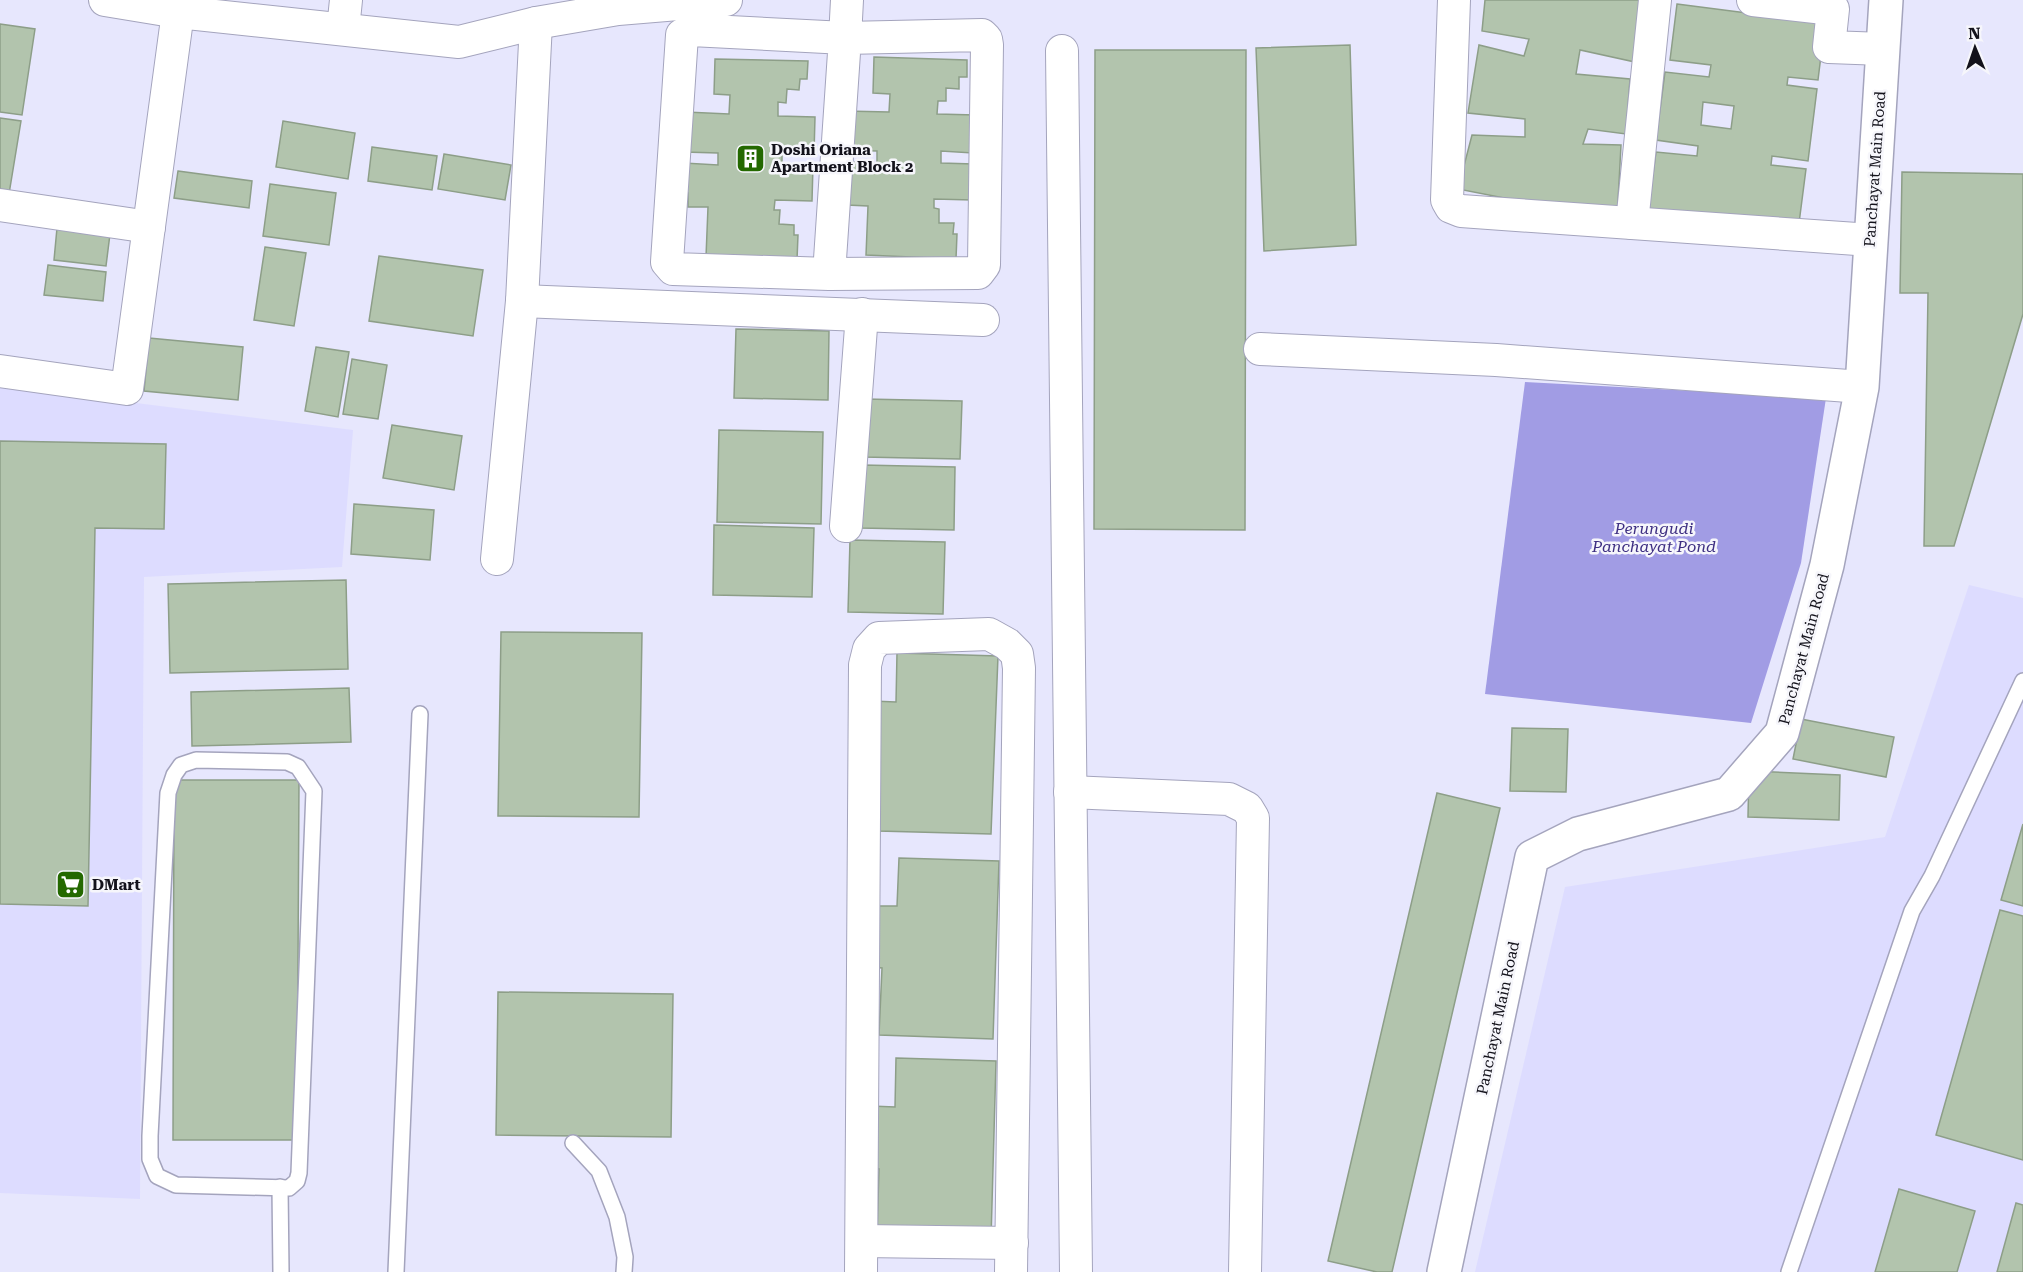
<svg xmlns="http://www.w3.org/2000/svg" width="2023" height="1272" font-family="'Roboto Serif',serif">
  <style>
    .built { fill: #dddcff }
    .water { fill: #a19ce4 }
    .building { fill: #b2c4ad; stroke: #8d9e88; stroke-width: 1.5; fill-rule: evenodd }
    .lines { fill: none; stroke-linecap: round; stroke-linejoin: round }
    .service-casing { stroke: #a4a4bd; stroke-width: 18 }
    .minor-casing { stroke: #a4a4bd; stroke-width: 34 }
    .tertiary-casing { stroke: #a4a4bd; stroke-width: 36 }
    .service { stroke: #fff; stroke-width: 15 }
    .minor { stroke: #fff; stroke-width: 32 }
    .tertiary { stroke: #fff; stroke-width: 33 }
    .labels { text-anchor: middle; stroke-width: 5; stroke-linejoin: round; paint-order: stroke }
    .poi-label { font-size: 15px; font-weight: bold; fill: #13121b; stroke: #f6f6fb; text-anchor: start }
    .street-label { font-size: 15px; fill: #13121b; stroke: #f6f6fb }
    .water-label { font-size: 16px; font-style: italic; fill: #3e2f82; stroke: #f6f6fb }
  </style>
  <rect width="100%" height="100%" fill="#e7e7fd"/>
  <g class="built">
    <path d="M0,386l353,44 -11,137 -198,10 -4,622 -140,-6z"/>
    <path d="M1969,585l54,13v674h-548l90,-385 320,-50z"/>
  </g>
  <path class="water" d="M1525,382l301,16 -25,165 -50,160 -266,-29z"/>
  <g class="building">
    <path d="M1485,0h160l-10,62 -55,-12 -4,24 54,5 -4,55 -38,-5 -5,15 38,1 -4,75 -159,-31 14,-54 53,2v-18l-57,-6 11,-68 45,11 5,-17 -47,-8z"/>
    <path d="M1677,4l148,19 -7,57 -30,-3 -1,8 30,4 -9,72 -36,-5 -1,9 35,4 -8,62 -150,-19 8,-60 41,4 1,-10 -42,-6 9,-68 44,5 2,-12 -41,-5zM1703,102l31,4 -3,23 -30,-4z"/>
    <path d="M0,24l35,5 -13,86 -22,-3z"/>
    <path d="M1350,45l6,200 -92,6 -8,-203z"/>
    <path d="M1095,50h151l-1,480 -151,-1z"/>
    <path d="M874,57l93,3v17h-8v12l-13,-1v13h-8l-1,13 38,1 -2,38 -32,-2v12l32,1 -1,36 -38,-1v9l5,1v14h15l-1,11h4l-1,25 -90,-4 2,-49 -21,-1 -4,-43 34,1v-12l-33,-1 1,-39 44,1 1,-18 -17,-1z"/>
    <path d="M715,59l93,2 -1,18h-7l-1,11 -12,-1 -1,14 -8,-1v14l37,1 -1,37 -32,-1v11l31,1 -1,36 -37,-1 -1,10h6l-1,14 15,1v10h4l-1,25 -91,-3 2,-50h-20v-14h-6l2,-30 34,2v-12l-34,-1 2,-40 43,2 1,-19 -16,-1z"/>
    <path d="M0,118l21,3 -13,79 -8,-1z"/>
    <path d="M283,121l72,12 -7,46 -72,-12z"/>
    <path d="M372,147l65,9 -5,34 -64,-9z"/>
    <path d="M444,154l67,11 -6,35 -67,-11z"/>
    <path d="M178,171l74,10 -3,27 -75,-10z"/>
    <path d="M1902,172l121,2v140l-69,232h-30l4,-253h-28z"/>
    <path d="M270,184l66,9 -7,52 -66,-9z"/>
    <path d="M57,228l53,6 -4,32 -52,-6z"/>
    <path d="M265,247l41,6 -12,73 -40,-6z"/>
    <path d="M379,256l104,14 -10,66 -104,-15z"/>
    <path d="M48,265l58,7 -3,29 -59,-6z"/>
    <path d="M736,329l93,2 -1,69 -94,-2z"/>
    <path d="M149,338l94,9 -5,53 -94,-9z"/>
    <path d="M316,347l33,5 -11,65 -33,-6z"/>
    <path d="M352,359l35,6 -9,54 -35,-5z"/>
    <path d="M864,399l98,2 -2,58 -97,-2z"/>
    <path d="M392,425l70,11 -8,54 -71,-12z"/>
    <path d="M719,430l104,2 -2,92 -104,-2z"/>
    <path d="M0,441l166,3 -2,85 -69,-1 -7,378 -88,-2z"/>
    <path d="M862,465l93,2 -1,63 -93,-2z"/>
    <path d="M354,504l80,6 -4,50 -79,-6z"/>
    <path d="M714,525l100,3 -2,69 -99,-2z"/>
    <path d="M850,540l95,2 -2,72 -95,-2z"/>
    <path d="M346,580l2,89 -178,4 -2,-89z"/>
    <path d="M501,632l141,1 -3,184 -141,-1z"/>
    <path d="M897,653l101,3 -7,178 -113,-3 -6,-130 24,1z"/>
    <path d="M349,688l2,54 -159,4 -1,-54z"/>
    <path d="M1801,719l93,18 -8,40 -93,-18z"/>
    <path d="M1512,728l56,1 -2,63 -56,-1z"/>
    <path d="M1749,771l91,4 -1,45 -91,-3z"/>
    <path d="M174,780h125l-2,360h-124z"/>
    <path d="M1437,793l63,15 -108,464h-15l-49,-11z"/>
    <path d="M2023,824v82l-22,-6z"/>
    <path d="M899,858l100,3 -6,178 -114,-4 3,-67 -10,-1 2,-61h23z"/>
    <path d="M2000,910l23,6v244l-87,-25z"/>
    <path d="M498,992l175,2 -2,143 -175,-2z"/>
    <path d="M896,1058l100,3 -5,178 -114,-4 2,-66 -10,-1 2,-62 24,1z"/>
    <path d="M1899,1189l76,22 -18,61h-82z"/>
    <path d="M2016,1203l7,2v67h-26z"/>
  </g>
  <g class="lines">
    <defs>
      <g id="service">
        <path d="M196,760l91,2 11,5 16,24 -15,382 -2,8 -8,7 -113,-3 -19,-9 -7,-17v-23l18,-343 6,-18 7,-10z"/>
        <path d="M573,1143l26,28 18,46 8,40 -1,15"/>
        <path d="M280,1187l1,85"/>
        <path d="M396,1272l24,-558"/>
        <path d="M1789,1272l123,-361 20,-35 91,-195"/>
      </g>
      <g id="minor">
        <path d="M105,0l73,12 3,-12"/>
        <path d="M1454,0l-7,200 4,7 10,4 410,29"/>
        <path d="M1753,0l80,9 -4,38 54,2"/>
        <path d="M536,23l82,-14 108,-9"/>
        <path d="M343,29l3,-29"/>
        <path d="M1062,51l14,1221"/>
        <path d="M0,205l149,22"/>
        <path d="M1632,223l23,-223"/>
        <path d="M829,274l16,-236 -154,-8 -9,5 -15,227 6,7 156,5 149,-1 6,-8 3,-220 -1,-6 -4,-4 -137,3 2,-38"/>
        <path d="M522,301l461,19"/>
        <path d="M1260,349l236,11 366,27"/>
        <path d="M0,371l127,18 51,-377 281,30 77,-19 -14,278 -25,258"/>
        <path d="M846,526l16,-212"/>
        <path d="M1070,792l159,7 18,9 6,10 -8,454"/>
        <path d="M862,1241l150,2"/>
        <path d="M861,1272l4,-607 4,-16 10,-11 110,-4 18,10 10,10 2,14 -8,604"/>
      </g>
      <path id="tertiary" d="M1444,1272l88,-415 46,-23 151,-40 53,-61 45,-168 35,-178 24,-387"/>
    </defs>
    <use href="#service" class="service-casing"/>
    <use href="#minor" class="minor-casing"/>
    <use href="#tertiary" class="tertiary-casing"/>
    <use href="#service" class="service"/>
    <use href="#minor" class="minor"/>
    <use href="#tertiary" class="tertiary"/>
  </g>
  <defs>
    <symbol id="building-square" viewBox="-11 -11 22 22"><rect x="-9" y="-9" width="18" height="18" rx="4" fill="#246900" stroke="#f6f6fb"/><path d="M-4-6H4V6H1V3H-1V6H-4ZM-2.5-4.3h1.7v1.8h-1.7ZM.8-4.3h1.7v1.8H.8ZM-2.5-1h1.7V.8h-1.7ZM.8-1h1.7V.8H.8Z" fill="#fff"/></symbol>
    <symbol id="supermarket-square" viewBox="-11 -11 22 22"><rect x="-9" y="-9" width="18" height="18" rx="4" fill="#246900" stroke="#f6f6fb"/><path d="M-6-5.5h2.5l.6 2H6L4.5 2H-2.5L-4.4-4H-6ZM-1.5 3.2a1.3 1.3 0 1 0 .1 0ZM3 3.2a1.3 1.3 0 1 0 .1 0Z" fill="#fff"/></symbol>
  </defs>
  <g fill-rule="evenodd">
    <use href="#building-square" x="734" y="142" width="33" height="33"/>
    <use href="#supermarket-square" x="54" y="868" width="33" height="33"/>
  </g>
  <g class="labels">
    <g class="poi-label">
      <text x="771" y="155">Doshi Oriana<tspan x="771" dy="17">Apartment Block 2</tspan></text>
      <text x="92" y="890">DMart</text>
    </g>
    <g class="street-label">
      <text transform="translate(1875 169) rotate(-86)" y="5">Panchayat Main Road</text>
      <text transform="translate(1804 649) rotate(-75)" y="5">Panchayat Main Road</text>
      <text transform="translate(1498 1018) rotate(-78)" y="5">Panchayat Main Road</text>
    </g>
    <g class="water-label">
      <text x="1654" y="534">Perungudi<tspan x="1654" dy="18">Panchayat Pond</tspan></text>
    </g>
  </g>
  <g transform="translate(1975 48) rotate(358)" stroke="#f6f6fb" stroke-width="4.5" paint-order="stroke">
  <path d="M0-4.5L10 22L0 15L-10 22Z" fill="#13121b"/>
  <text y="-9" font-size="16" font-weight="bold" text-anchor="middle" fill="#13121b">N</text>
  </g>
</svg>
